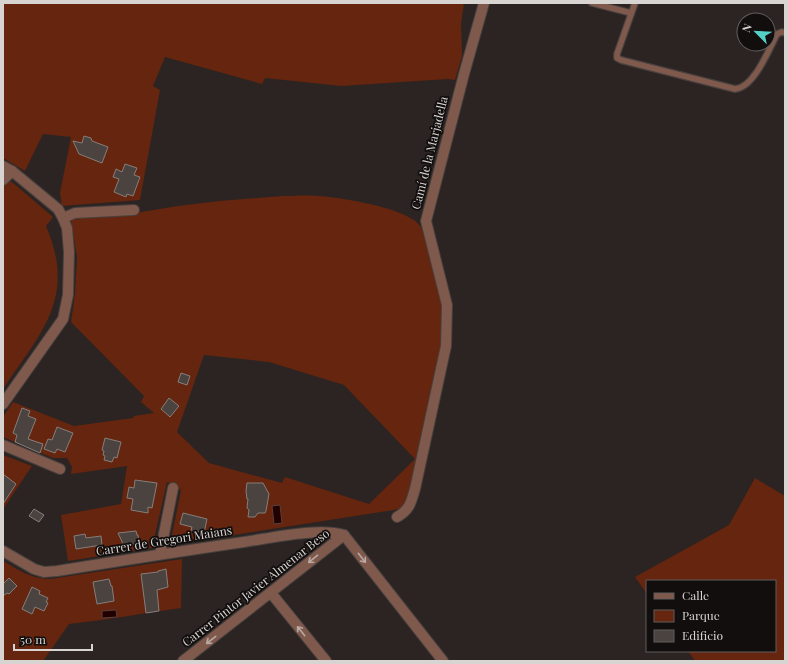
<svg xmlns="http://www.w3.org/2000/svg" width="788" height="664" font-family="'Playfair Display',serif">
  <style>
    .green { fill: #65250e; fill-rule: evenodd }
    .water { fill: #200; stroke: #59403f }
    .building { fill: #4a4340; stroke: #867e7b }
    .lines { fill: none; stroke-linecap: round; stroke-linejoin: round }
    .lane-casing { stroke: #47403e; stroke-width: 8 }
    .street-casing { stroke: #47403e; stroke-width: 12 }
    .lane { stroke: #7f594c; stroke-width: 5.5 }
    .street { stroke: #7f594c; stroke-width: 10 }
    .oneway { stroke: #b9a9a3 }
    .labels { text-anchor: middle; stroke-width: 3.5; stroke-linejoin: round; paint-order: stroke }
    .street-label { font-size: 12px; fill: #d8d4d2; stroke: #110e0d }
  </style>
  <rect width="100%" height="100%" fill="#2b2422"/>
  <g class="green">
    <path d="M3,3h461l-3,21 1,32 -7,24 -7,-1 -107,7 -76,-8 -3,6 -97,-27 -12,29 7,4 -20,110 -78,6 -2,-13 11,-56 -28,-3 -18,37 -22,-13z"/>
    <path d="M9,182h3l41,35 -7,9c31,72 -5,106 -43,163v-202z"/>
    <path d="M283,196c12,0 23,-1 34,0 22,1 93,12 104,31 8,27 19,55 21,83 2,43 -13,91 -23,134 -3,14 -4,30 -8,44 -2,8 -6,16 -11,21l-224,35 -5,-4 10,-50 -14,-8 -15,66 -84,13 -7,-46 60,-11 6,-38 -56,8 1,-7 -5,-9h-14l-50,-21v-20l10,-15 61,24 59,-8 1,-2 20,-3 -13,-11 3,-6 -73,-74 4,-28 2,-37 -6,-37 2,-1 68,-7 37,-6 41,-5zM204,355l65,7 75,23 71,74 -46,45 -84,-27 -3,6 -73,-20 -32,-31z"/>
    <path d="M3,455l29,11 -29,43z"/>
    <path d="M755,478l30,18v165h-90l-7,-10h87v-70h-128v13l-12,-17 94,-52z"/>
    <path d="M182,559l-1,49c-37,5 -74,12 -112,16l-26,37h-40v-100c18,10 26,17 47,18z"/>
  </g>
  <g class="water">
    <path d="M280,505l2,18 -8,1 -2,-18z"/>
    <path d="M116,610l1,7 -15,1v-7z"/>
  </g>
  <g class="building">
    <path d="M84,136l7,2 1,3 16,6 -6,16 -23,-9 -6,-13 9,2z"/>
    <path d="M125,164l12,4 -3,7 6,2 -7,19 -6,-2 -1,3 -12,-5 5,-13 -6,-2 3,-8 6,3z"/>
    <path d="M181,373l9,3 -3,9 -9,-3z"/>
    <path d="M169,398l10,8 -9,11 -9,-8z"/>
    <path d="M22,408l8,3 -2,5 8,3 -8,20 15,5 -3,9 -25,-11 2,-7 -4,-2z"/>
    <path d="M57,427l16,6 -8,19 -8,-3 -2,4 -11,-4 4,-10 4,1z"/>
    <path d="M105,438l16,4 -4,16 -3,-1 -2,5 -8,-2 1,-4 -2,-1 1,-4 -2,-1z"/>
    <path d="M3,474l13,10 -13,20z"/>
    <path d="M135,480l22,3 -5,25 -4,-1v6l-17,-3 2,-11 -6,-1 2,-11 5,1z"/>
    <path d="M247,483h16l6,11 -3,17 -1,2h-7l-3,4h-7l1,-7 -2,-2 1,-9h-1l-1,-8z"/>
    <path d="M34,509l10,6 -5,7 -10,-6z"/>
    <path d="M183,513l24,6 -3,14 -13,-3 1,-3 -12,-3z"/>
    <path d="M136,531l1,4h1l1,8 -15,3 -6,-13z"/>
    <path d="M85,534l1,4 15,-2 1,9 -26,4 -2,-13z"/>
    <path d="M166,569l2,18 -11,3 2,21 -13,2 -5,-39 17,-2v-1z"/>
    <path d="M9,578l8,8 -8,8 -2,-1 -4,3v-12z"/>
    <path d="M109,579l2,7h1l2,15 -17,3 -4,-22z"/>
    <path d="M32,587l8,4 -1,3 9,4 -2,4 2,1 -4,8 -9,-4 -3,7 -10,-5z"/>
  </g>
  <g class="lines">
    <defs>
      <g id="lane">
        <path d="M592,3l39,10"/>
        <path d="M635,3l-18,51v4l4,2 114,29c19,-1 34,-40 42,-55l5,-2 3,1"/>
      </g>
      <g id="street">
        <path d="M3,166l9,5 46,38 5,9 4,10 2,24 -1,43 -5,24 -60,85"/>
        <path d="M3,180l9,-9"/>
        <path d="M63,218l12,-5 59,-3"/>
        <path d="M3,445l57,24"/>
        <path d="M397,517c13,-7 14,-15 18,-28l31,-143 1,-41 -21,-84 38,-147 20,-71"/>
        <path d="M3,551l31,18 10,3 13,-1c62,-10 125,-20 187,-29 27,-4 75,-15 100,-7l99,126"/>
        <path d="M160,554l13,-66"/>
        <path d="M271,593l55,68"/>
        <path d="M183,661l161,-126"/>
      </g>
    </defs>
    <use href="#lane" class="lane-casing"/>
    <use href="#street" class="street-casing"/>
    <use href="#lane" class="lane"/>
    <use href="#street" class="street"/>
  </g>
  <defs><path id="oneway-shaft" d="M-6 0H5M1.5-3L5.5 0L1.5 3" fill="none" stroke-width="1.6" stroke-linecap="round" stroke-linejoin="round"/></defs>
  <g class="oneway">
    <use href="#oneway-shaft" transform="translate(362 558) rotate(52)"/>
    <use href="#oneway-shaft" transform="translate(313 559) rotate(141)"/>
    <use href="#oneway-shaft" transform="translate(301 631) rotate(-129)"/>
    <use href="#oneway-shaft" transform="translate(211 640) rotate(142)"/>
  </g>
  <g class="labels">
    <g class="street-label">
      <text transform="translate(430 153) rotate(-76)" y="4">Camí de la Marjadella</text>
      <text transform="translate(164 541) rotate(-9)" y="4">Carrer de Gregori Maians</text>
      <text transform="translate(256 588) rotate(-38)" y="4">Carrer Pintor Javier Almenar Beso</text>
    </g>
  </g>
  <rect width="788" height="664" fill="none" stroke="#d8d4d2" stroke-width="8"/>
  <rect x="646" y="580" width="130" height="72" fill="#110e0d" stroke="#615d5c"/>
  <rect x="654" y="593" width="20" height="6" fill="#7f594c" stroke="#615d5c"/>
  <text x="682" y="600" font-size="12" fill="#d8d4d2">Calle</text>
  <rect x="654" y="610" width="20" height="12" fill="#65250e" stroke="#615d5c"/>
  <text x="682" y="620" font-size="12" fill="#d8d4d2">Parque</text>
  <rect x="654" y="630" width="20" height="12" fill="#4a4340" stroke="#615d5c"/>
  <text x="682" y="640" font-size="12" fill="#d8d4d2">Edificio</text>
  <g transform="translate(756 32) rotate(294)"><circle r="19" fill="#110e0d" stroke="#615d5c"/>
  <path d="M0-3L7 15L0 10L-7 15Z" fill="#55cec6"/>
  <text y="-6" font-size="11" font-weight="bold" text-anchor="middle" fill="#d8d4d2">N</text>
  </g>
  <path d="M14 644v6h78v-6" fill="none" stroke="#d8d4d2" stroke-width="2"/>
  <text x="20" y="644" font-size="12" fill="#d8d4d2" stroke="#110e0d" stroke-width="3" paint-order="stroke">50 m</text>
</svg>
